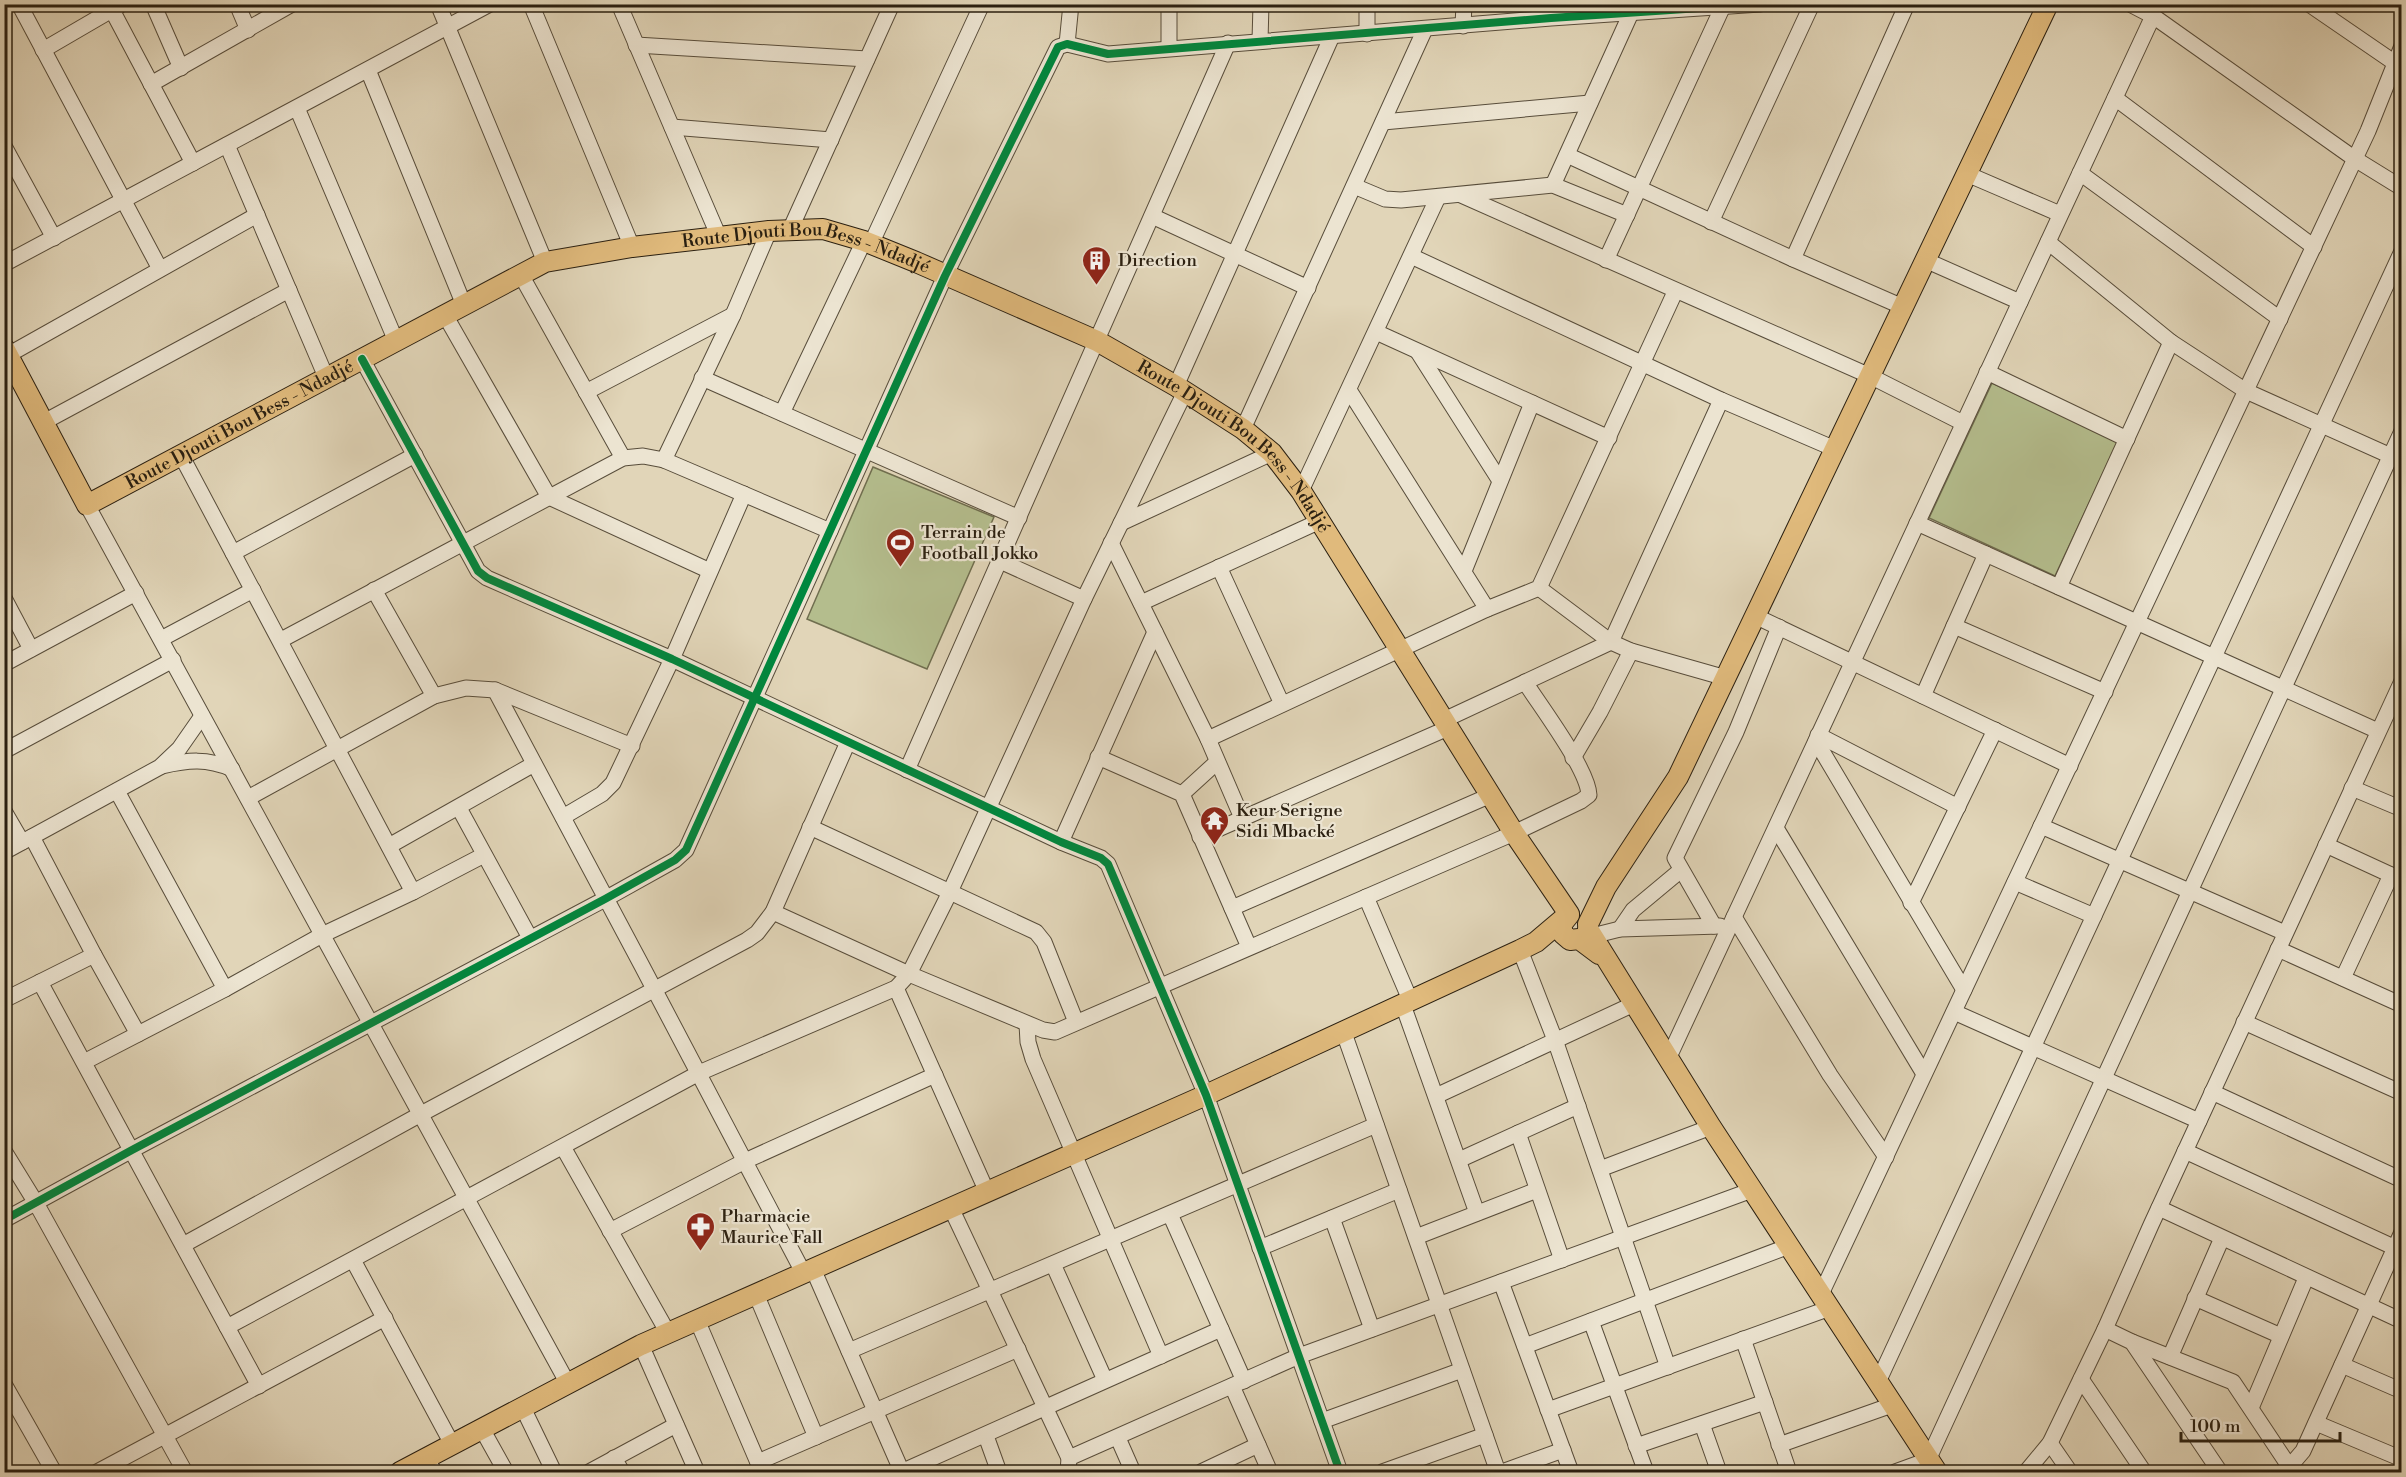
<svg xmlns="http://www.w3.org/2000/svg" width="2406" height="1477" font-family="'Libre Bodoni',serif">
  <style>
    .green { fill: #b4bd8d; stroke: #706e4f; stroke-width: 1.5 }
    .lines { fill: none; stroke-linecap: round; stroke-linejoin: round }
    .minor-casing { stroke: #584d3b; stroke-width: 17 }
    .major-casing { stroke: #2b2011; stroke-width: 22 }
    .minor { stroke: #ece4d1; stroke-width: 15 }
    .major { stroke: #e0ba7c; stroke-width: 20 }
    .cycleway-casing { stroke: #ece4d1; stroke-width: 11 }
    .cycleway { stroke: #00873e; stroke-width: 8 }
    .labels { text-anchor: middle; stroke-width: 4.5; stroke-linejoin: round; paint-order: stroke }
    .street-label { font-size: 18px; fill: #2b2011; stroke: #ece4d1 }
    .poi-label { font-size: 18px; fill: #2b2011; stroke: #ece4d1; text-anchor: start }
  </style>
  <rect width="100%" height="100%" fill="#e1d5b8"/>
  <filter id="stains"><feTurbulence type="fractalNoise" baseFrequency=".00333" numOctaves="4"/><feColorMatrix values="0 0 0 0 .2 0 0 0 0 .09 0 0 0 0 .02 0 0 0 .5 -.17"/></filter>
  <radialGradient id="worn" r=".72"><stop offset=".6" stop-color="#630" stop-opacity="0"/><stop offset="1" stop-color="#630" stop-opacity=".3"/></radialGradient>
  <g class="green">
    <path d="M1992,383l126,58 -63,135 -126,-58z"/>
    <path d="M873,467l121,50 -67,152 -120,-50z"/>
  </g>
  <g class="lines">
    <defs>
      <g id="minor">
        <path d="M19,4l141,265"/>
        <path d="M153,4l28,64"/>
        <path d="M237,4l11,26"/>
        <path d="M438,4l107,258"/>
        <path d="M531,4l101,243"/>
        <path d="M619,4l100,233"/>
        <path d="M2130,4l23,12 202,143 47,29"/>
        <path d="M2309,4l86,59"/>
        <path d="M112,10l81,153"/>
        <path d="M1463,26l1,-22"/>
        <path d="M1367,34v-30"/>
        <path d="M1260,41l1,-37"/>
        <path d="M1067,44l4,-40"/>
        <path d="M636,45l231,14"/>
        <path d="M1169,48v-44"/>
        <path d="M43,50l79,-46"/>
        <path d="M368,70l96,235"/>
        <path d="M151,84l141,-80"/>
        <path d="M2115,98l199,149"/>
        <path d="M297,108l99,233"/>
        <path d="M1383,122l207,-19"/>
        <path d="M672,127l159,13"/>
        <path d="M227,145l99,232"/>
        <path d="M4,146l50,92"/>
        <path d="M1567,155l226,104 110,48"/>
        <path d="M2080,173l200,146"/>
        <path d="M1967,174l93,40"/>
        <path d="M1553,185l78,-172"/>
        <path d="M1354,186l31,13 16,1 152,-15 74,30"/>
        <path d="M1461,195l409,181 93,47"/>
        <path d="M1152,216l156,72"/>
        <path d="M1711,222l101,-218"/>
        <path d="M790,230l102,-226"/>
        <path d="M2048,242l123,100 75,49 156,70"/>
        <path d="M871,244l111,-240"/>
        <path d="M1411,256l310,144 114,49"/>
        <path d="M1793,259l114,-255"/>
        <path d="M1606,260l118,-256"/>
        <path d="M1925,260l95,42"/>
        <path d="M4,264l486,-260"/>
        <path d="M521,275l102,183"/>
        <path d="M445,315l104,182 161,74"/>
        <path d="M1376,332l233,106"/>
        <path d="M1418,352l82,129"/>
        <path d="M8,355l249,-140"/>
        <path d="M362,359l116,212 9,7 185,81 389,183 40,16 7,6 98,231 134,377"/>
        <path d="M1987,372l140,67"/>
        <path d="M702,378l317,140"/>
        <path d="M1176,386l156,-350"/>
        <path d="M1349,390l138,219"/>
        <path d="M586,392l147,-77"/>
        <path d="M782,413l82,-172"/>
        <path d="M44,422l245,-132"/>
        <path d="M1243,429l182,-400"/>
        <path d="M181,455l232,437"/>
        <path d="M664,460l69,-145 36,-84"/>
        <path d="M1301,491l137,-294"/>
        <path d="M87,505l480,877"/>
        <path d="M1121,523l151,-70"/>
        <path d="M1917,523l461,208"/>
        <path d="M1111,543l97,196 34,79"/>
        <path d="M233,553l182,-98"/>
        <path d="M1000,561l84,38"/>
        <path d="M1219,567l63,137"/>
        <path d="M1464,571l68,-168"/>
        <path d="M2059,587l112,-245"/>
        <path d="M1539,588l72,54 20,9 95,27"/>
        <path d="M374,590l60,106"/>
        <path d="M4,598l27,51"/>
        <path d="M1141,603l179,-82"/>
        <path d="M1755,616l315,150"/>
        <path d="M1954,626l151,66"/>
        <path d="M161,639l92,-49"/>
        <path d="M281,640l342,-182 20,-2 21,4 166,71"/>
        <path d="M4,664l132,-71"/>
        <path d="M495,690c104,194 207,389 309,584"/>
        <path d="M1923,696l63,-142"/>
        <path d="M1444,720l167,-78 110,-242"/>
        <path d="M1818,735l140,72"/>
        <path d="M1208,739l279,-130 52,-21 136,-296"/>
        <path d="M1816,741l148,249"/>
        <path d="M4,751l169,-91"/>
        <path d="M1098,757l84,37 67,153"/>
        <path d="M1573,758l27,-46 31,-61"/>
        <path d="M162,766c26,-6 45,-8 70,3"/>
        <path d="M907,770l321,-727"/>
        <path d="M2352,788l50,21"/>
        <path d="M117,791l108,198"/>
        <path d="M1182,794l35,-32"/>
        <path d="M248,798l186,-102 32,-8 29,2 137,56"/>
        <path d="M459,808l71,130"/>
        <path d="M4,811l18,31"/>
        <path d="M563,817l39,-23 11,-11 59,-124 72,-165"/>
        <path d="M2041,826l244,107"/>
        <path d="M810,827l226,105 8,10 32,80"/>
        <path d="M1776,828l148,246"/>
        <path d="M32,837l62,118 44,79"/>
        <path d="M1200,837l248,-109"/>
        <path d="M1061,842l94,-210"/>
        <path d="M2326,845l76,35"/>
        <path d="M389,846l145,-82"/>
        <path d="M4,852l156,-85 19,-18 23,-33"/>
        <path d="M2015,882l79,34"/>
        <path d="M1366,897l45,105"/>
        <path d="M1911,903l84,-173"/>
        <path d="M1232,908l259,-113"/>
        <path d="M773,912l136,62 134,56 12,2 459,-199 67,-32 8,-6c-1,-26 -49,-89 -64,-113"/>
        <path d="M1734,917l96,158 56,82"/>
        <path d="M1714,926l-39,-68 61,-126 43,-105"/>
        <path d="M1620,929l13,-19 48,-40"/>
        <path d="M1592,936l28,-7 100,-3"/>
        <path d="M2278,949l124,56"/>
        <path d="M1520,950l35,90 113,327"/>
        <path d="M2343,978l48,-103"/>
        <path d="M40,982l219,404"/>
        <path d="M896,988l91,204"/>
        <path d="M4,1000l90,-45"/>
        <path d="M1403,1005l74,208"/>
        <path d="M1954,1012l245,109"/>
        <path d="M2244,1022l158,71"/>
        <path d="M1027,1024l1,18 5,17 128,297"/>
        <path d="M1344,1033l154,439"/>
        <path d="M1668,1059l485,-1043"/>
        <path d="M84,1062l141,-73 97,-54 91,-43 71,-37"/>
        <path d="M2212,1092l190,88"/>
        <path d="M1436,1096l200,-93"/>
        <path d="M1518,1133l44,127"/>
        <path d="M563,1147l105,186"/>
        <path d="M4,1151l32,52 149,269"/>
        <path d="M2185,1151l217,100"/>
        <path d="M1459,1160l119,-54"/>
        <path d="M1600,1169l111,-42"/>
        <path d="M951,1208l118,250 -1,14"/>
        <path d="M2159,1208l243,113"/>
        <path d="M1170,1214l74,167"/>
        <path d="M1332,1218l40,111"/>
        <path d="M4,1220l128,-70 473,-251 70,-39 11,-10 259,-574 113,-229 9,-3 41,10 443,-36 209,-14"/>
        <path d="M610,1231l135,-70 190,-86"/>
        <path d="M1416,1237l121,-47"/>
        <path d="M183,1245l238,-131 326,-174 10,-7 16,-21 75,-170"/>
        <path d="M1260,1248l139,-58"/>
        <path d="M353,1260l99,184"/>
        <path d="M1053,1264l52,116"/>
        <path d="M813,1269l89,203"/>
        <path d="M1501,1282l70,190"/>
        <path d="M756,1294l60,143"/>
        <path d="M1821,1294l547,-1163 34,-85"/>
        <path d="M2195,1298l86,38"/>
        <path d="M697,1320l65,152"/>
        <path d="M1591,1321l55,151"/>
        <path d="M227,1327l472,-254 197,-85 13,-14 40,-80 135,-295 101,-207"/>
        <path d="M2105,1329l27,13 88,130"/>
        <path d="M1743,1339l46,133"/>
        <path d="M2132,1342l101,40 60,90"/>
        <path d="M641,1345l56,127"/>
        <path d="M1525,1346l264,-100"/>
        <path d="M849,1351l527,-226"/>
        <path d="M2170,1357l52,-119"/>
        <path d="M2342,1365l60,26"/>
        <path d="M2081,1379l63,93"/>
        <path d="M1878,1382l524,-1131"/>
        <path d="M4,1384l50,88"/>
        <path d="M1232,1386l38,86"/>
        <path d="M523,1408l31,64"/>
        <path d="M2251,1408l55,-130"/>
        <path d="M1548,1410l282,-102"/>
        <path d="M1322,1421l140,-51"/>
        <path d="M2316,1423l86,36"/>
        <path d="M1702,1424l17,48"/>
        <path d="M482,1429l24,43"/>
        <path d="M986,1436l13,36"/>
        <path d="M1118,1438l15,34"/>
        <path d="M2050,1443l20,29"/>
        <path d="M1779,1445l113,-40"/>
        <path d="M1636,1446l129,-44"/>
        <path d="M427,1458l7,14"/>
        <path d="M614,1458l8,14"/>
        <path d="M1069,1458l230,-102 453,-166"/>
        <path d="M758,1462l260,-113"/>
        <path d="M97,1472l288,-154"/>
        <path d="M589,1472l87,-47"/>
        <path d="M901,1472l320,-143"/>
        <path d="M1201,1472l57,-27"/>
        <path d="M1382,1472l103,-37"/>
        <path d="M1502,1472l61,-22"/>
        <path d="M1895,1472l33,-12 474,-1029"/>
        <path d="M2026,1472l24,-29 55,-114 46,-104 251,-544"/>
        <path d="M2285,1472l18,-21 99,-219"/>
      </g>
      <g id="major">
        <path id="s1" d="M4,348l83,157 458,-243 87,-15 87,-10 50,-6 54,-2 41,12 52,21 181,79 79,45 67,43 29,24 29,38 213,342 55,81"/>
        <path d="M1569,915l-8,10 2,9 7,6 9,-1 20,15"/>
        <path d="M1588,924l18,-37 72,-110 370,-773"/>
        <path d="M1588,929l123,198 226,345"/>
        <path d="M400,1472l241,-127 565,-250 314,-145 16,-8 26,-22"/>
      </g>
    </defs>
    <use href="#minor" class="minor-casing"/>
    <use href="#major" class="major-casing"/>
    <use href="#minor" class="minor"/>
    <use href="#major" class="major"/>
    <defs>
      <g id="cycleway">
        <path d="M362,359l116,212 9,7 185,81 389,183 40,16 7,6 98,231 134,377"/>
        <path d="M4,1220l128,-70 473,-251 70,-39 11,-10 259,-574 113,-229 9,-3 41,10 443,-36 209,-14"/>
      </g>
    </defs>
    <use href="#cycleway" class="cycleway-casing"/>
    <use href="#cycleway" class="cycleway"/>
  </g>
  <defs>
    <symbol id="building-pin" viewBox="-11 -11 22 30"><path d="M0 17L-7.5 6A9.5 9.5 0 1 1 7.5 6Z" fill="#8f2418" stroke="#ece4d1"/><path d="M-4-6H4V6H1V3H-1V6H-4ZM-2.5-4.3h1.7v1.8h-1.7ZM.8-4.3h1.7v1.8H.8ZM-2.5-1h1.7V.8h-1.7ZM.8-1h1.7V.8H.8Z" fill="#fff"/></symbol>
    <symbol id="stadium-pin" viewBox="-11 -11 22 30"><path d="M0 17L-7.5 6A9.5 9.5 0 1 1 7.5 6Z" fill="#8f2418" stroke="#ece4d1"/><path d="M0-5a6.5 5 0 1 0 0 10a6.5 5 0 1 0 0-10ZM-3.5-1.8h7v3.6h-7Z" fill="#fff"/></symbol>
    <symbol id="temple-pin" viewBox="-11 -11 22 30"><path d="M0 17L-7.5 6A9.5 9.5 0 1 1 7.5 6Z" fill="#8f2418" stroke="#ece4d1"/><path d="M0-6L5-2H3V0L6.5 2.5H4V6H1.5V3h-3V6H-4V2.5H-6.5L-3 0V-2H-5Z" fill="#fff"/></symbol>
    <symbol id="pharmacy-pin" viewBox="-11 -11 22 30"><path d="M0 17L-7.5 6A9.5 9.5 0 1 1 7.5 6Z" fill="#8f2418" stroke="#ece4d1"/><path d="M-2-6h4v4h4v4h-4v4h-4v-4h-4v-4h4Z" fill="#fff"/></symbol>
  </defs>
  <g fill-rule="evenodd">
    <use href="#building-pin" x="1080" y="244" width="33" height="45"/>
    <use href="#stadium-pin" x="884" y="526" width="33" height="45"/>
    <use href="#temple-pin" x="1198" y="804" width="33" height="45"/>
    <use href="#pharmacy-pin" x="684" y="1210" width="33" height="45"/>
  </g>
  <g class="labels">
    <g class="street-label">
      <text dy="6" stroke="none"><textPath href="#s1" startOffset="962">Route Djouti Bou Bess - Ndadjé</textPath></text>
      <text dy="6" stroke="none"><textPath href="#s1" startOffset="350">Route Djouti Bou Bess - Ndadjé</textPath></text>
      <text dy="6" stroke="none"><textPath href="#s1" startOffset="1448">Route Djouti Bou Bess - Ndadjé</textPath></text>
    </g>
    <g class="poi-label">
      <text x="1118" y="266">Direction</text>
      <text x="921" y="538">Terrain de<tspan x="921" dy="21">Football Jokko</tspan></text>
      <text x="1236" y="816">Keur Serigne<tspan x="1236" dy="21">Sidi Mbacké</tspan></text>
      <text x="721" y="1222">Pharmacie<tspan x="721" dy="21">Maurice Fall</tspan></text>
    </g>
  </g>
  <rect width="2406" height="1477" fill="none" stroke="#e1d5b8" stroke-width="24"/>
  <rect x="6" y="6" width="2394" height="1465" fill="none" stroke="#2b2011" stroke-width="3"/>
  <rect x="12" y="12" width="2382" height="1453" fill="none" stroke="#2b2011" stroke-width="1.5"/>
  <path d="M2181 1432v9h159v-9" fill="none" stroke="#2b2011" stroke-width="3"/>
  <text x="2190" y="1432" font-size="18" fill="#2b2011" stroke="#ece4d1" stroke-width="4.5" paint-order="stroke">100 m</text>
  <rect width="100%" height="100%" filter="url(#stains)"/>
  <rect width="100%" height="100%" fill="url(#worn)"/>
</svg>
